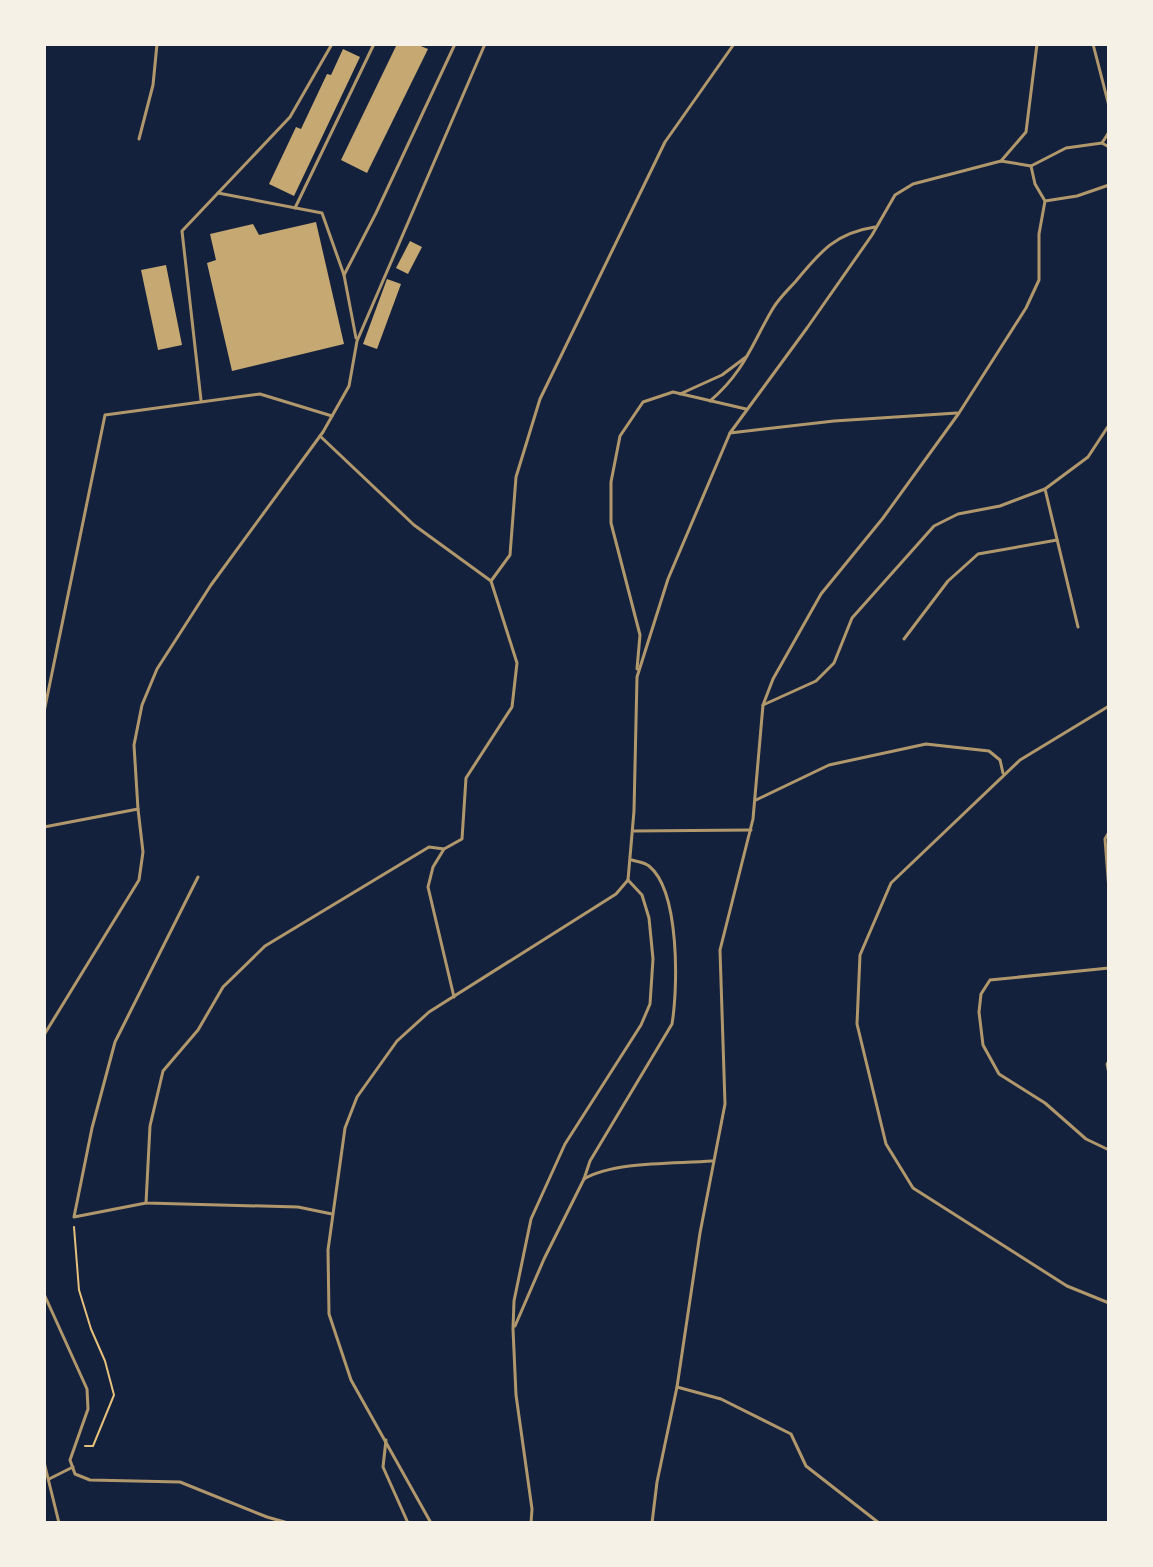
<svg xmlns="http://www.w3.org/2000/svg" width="1153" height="1567" font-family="'DM Sans',sans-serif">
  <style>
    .building { fill: #c6a872 }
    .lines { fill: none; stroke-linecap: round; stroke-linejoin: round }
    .path { stroke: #e5c07b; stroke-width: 2 }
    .service { stroke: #b1986c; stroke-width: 3 }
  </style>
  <rect width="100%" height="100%" fill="#14213d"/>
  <g class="building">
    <path d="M397,44h19l12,5 -61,124 -26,-13z"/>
    <path d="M343,49l17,8 -66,139 -25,-12 27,-57 5,2 26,-55 4,1z"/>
    <path d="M316,222l28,122 -112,27 -25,-108 9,-3 -6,-26 43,-10 6,11z"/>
    <path d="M410,241l12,6 -14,27 -12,-6z"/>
    <path d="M166,265l16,80 -24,5 -17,-80z"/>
    <path d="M387,279l14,5 -24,65 -14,-5z"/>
  </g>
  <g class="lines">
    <path class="path" d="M74,1227l5,63 12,39 14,32 9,34 -21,51h-8"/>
    <g class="service">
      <path d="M1093,44l16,62"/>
      <path d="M1109,132l-7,11 7,4"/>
      <path d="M139,139l14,-54 4,-41"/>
      <path d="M1001,161l25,-29 11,-88"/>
      <path d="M1031,166l35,-18 36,-5"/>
      <path d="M218,193l104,20 22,62"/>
      <path d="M295,208l79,-164"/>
      <path d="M356,338l-12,-63 32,-62 79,-169"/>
      <path d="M680,394l42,-19 24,-18"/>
      <path d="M201,400l-19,-169 108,-114 42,-73"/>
      <path d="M710,401c34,-29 41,-55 62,-91 6,-11 16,-20 24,-29 24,-29 39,-48 79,-54"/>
      <path d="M730,433l104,-12 123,-8"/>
      <path d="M320,436l94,89 77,56"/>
      <path d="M1045,489l33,138"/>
      <path d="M904,639l44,-58 30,-27 79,-14"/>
      <path d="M637,669l3,-34 -29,-112v-41l9,-46 23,-34 30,-10 73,17"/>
      <path d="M763,705l53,-24 18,-18 18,-45 82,-92 24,-12 42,-8 45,-17 43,-32 21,-32"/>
      <path d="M1109,706l-89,54 -129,123 -31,72 -3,69 29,120 27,44 154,98 42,17"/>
      <path d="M44,712l61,-297 155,-21 72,22"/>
      <path d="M756,800l73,-35 97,-21 63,7 11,9 3,13"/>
      <path d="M44,827l94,-18 -4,-64 8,-40 15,-36 54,-84 112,-153 26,-46 8,-45 128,-297"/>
      <path d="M634,831l117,-1"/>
      <path d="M1109,832l-4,7 4,51"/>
      <path d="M444,849l18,-10 4,-61 46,-71 5,-44 -26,-82 19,-26 6,-78 24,-78 125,-257 69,-98"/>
      <path d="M628,880l6,-69 3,-134 31,-98 62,-146 77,-105 65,-93 23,-40 18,-11 88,-23 30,5 4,18 10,17"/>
      <path d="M1109,968l-119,12 -9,14 -2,18 4,33 16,29 46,29 41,36 23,11"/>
      <path d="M44,1035l95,-155 4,-28 -5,-43"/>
      <path d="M1109,1061l-2,3 2,10"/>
      <path d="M584,1179l6,-18 82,-137c6,-36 8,-133 -23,-158 -5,-4 -11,-4 -17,-6"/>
      <path d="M146,1203l-72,14 18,-89 23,-86 83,-165"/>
      <path d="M332,1214l-34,-7 -152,-4 4,-77 13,-55 35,-41 25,-43 42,-41 164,-99 15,2 -11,18 -5,20 26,110"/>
      <path d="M44,1294l43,95 1,20 -18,51 5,14 15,6 90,2 87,35 21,6"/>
      <path d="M515,1326l29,-67 40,-80c31,-18 92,-15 128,-18"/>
      <path d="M677,1387l44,12 70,35 15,32 73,57"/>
      <path d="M386,1440l-3,27 25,56"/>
      <path d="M44,1462l15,61"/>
      <path d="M49,1479l24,-12"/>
      <path d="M431,1523l-80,-143 -22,-66 -1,-64 17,-122 12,-31 40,-56 32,-29 187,-118 12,-14"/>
      <path d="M531,1523l1,-14 -16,-114 -3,-66 1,-28 17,-82 34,-75 76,-119 9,-21 3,-45 -4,-41 -7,-23 -14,-15"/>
      <path d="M652,1523l5,-41 20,-95 23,-154 25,-129 -5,-154 33,-131 10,-114 10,-26 48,-85 62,-76 76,-105 67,-105 13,-28v-46l6,-33 32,-5 32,-11"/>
    </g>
  </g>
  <rect width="1153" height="1567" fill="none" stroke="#f6f1e7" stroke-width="92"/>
</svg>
